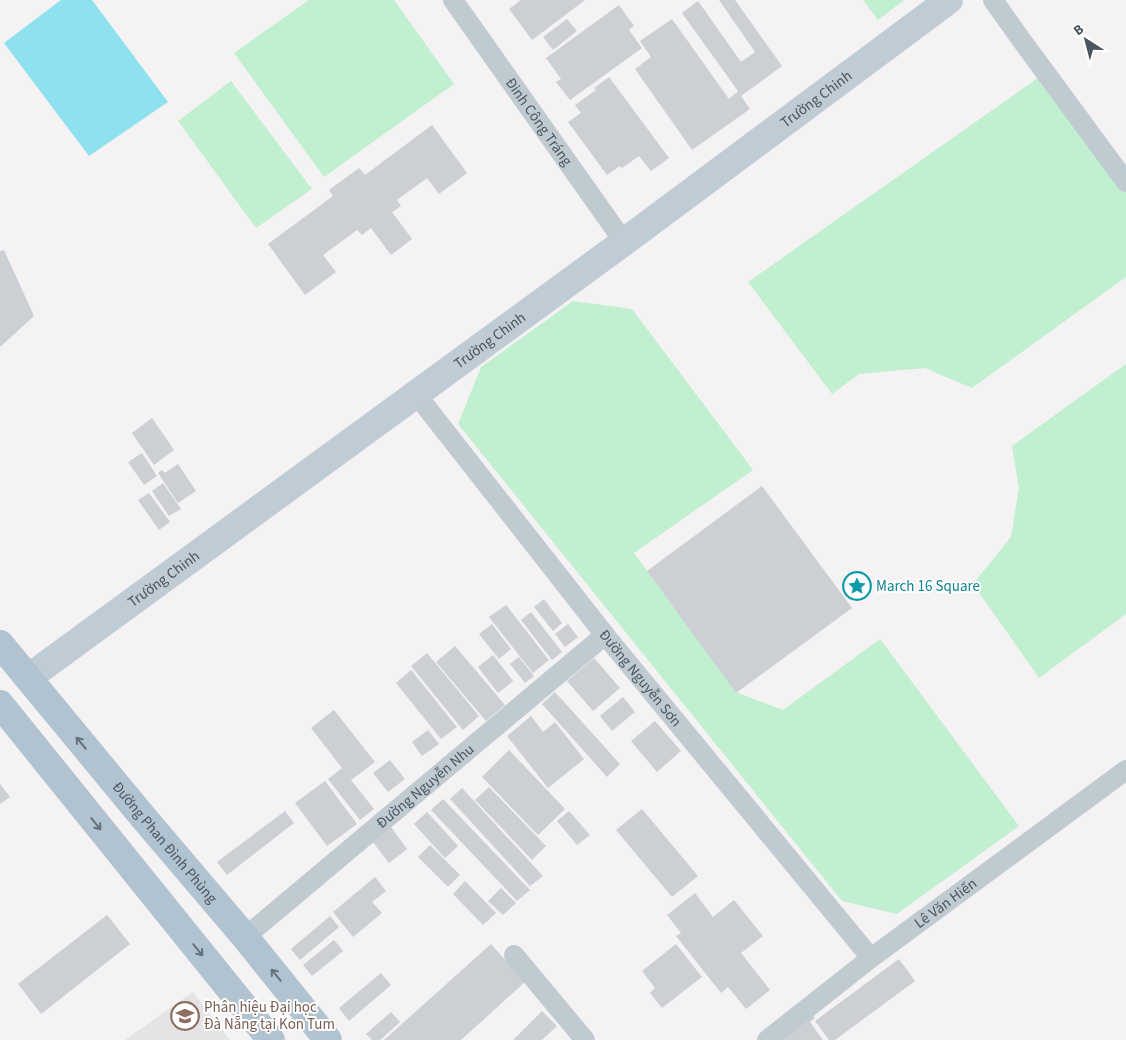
<svg xmlns="http://www.w3.org/2000/svg" width="1126" height="1040" font-family="'Source Sans 3',sans-serif">
  <style>
    .education { fill: #e5e3e4 }
    .green { fill: #c1f0d0 }
    .water { fill: #8ee1ee }
    .building { fill: #cccfd4 }
    .lines { fill: none; stroke-linecap: round; stroke-linejoin: round }
    .street { stroke: #bfcad1; stroke-width: 20 }
    .secondary { stroke: #bfcbd5; stroke-width: 28 }
    .primary { stroke: #b1c3d0; stroke-width: 28 }
    .oneway { stroke: #63717c }
    .labels { text-anchor: middle; stroke-width: 4; stroke-linejoin: round; paint-order: stroke }
    .street-label { font-size: 15px; fill: #495660; stroke: #fff }
    .culture-label { font-size: 15px; fill: #0d838f; stroke: #fff; text-anchor: start }
    .education-label { font-size: 15px; fill: #785e54; stroke: #fff; text-anchor: start }
  </style>
  <rect width="100%" height="100%" fill="#f4f2f2"/>
  <path class="education" d="M193,992l37,48h-105z"/>
  <g class="green">
    <path d="M309,0h85l60,84 -130,93 -90,-124z"/>
    <path d="M863,0h41l-26,20z"/>
    <path d="M1045,73l81,109v95l-154,111 -47,-20 -66,6 -27,20 -84,-112z"/>
    <path d="M231,81l81,108 -56,39 -78,-107z"/>
    <path d="M573,301l59,8 121,161 -119,83 102,139 47,18 97,-71 139,187 -122,88 -55,-13 -384,-477 23,-57z"/>
    <path d="M1126,364v250l-87,64 -66,-94 38,-47 8,-49 -7,-42z"/>
  </g>
  <path class="water" d="M61,0h31l76,102 -79,54 -85,-113z"/>
  <g class="building">
    <path d="M521,0h64l-53,40 -23,-31z"/>
    <path d="M719,0h16l47,66 -41,30 9,13 -58,41 -57,-81 16,-12 -11,-16 32,-22 57,80 9,-8 -56,-78 16,-12 43,61 14,-10z"/>
    <path d="M619,5l15,21 -5,4 13,18 -72,52 -14,-18 5,-3 -15,-21z"/>
    <path d="M567,19l10,12 -24,19 -10,-13z"/>
    <path d="M609,77l60,81 -18,13 -12,-15 -17,12 -2,-2 -13,9 -39,-53 13,-9 -6,-8 21,-15 -2,-2z"/>
    <path d="M432,125l35,48 -28,21 -12,-16 -30,22 4,6 -9,6 20,27 -21,16 -20,-27 -9,7 -5,-5 -34,25 13,17 -31,23 -37,-51 65,-48 -4,-6 30,-22 6,7z"/>
    <path d="M4,250l30,66 -34,31v-96z"/>
    <path d="M152,418l22,32 -20,15 -22,-32z"/>
    <path d="M142,453l15,23 -13,9 -16,-23z"/>
    <path d="M178,464l18,27 -18,12 -20,-30 4,-3 3,3z"/>
    <path d="M163,483l18,26 -12,7 -17,-25z"/>
    <path d="M762,486l90,122 -116,85 -89,-122z"/>
    <path d="M149,493l21,29 -11,8 -21,-30z"/>
    <path d="M544,599l18,24 -9,8 -19,-24z"/>
    <path d="M506,605l43,55 -16,13 -44,-56z"/>
    <path d="M531,612l31,40 -10,8 -31,-40z"/>
    <path d="M492,624l19,25 -12,10 -20,-25z"/>
    <path d="M568,624l10,13 -13,10 -10,-13z"/>
    <path d="M455,646l50,59 -19,16 -50,-59z"/>
    <path d="M427,653l52,63 -16,14 -52,-64z"/>
    <path d="M493,655l20,26 -15,12 -20,-26z"/>
    <path d="M519,657l15,19 -9,7 -15,-19z"/>
    <path d="M594,658l26,30 -27,23 -26,-30z"/>
    <path d="M411,670l46,57 -16,12 -45,-56z"/>
    <path d="M555,692l65,72 -13,13 -65,-73z"/>
    <path d="M623,697l12,15 -23,19 -12,-15z"/>
    <path d="M334,710l41,52 -24,18 23,29 -14,11 -32,-41 14,-11 -31,-40z"/>
    <path d="M531,716l12,16 12,-10 29,37 -36,29 -41,-52z"/>
    <path d="M655,721l26,30 -24,21 -26,-31z"/>
    <path d="M428,730l11,14 -17,12 -10,-14z"/>
    <path d="M509,750l56,59 -27,26 -56,-58z"/>
    <path d="M390,760l15,19 -17,13 -15,-19z"/>
    <path d="M325,781l32,43 -30,22 -32,-43z"/>
    <path d="M0,784l10,13 -10,7z"/>
    <path d="M489,787l57,59 -14,14 -57,-60z"/>
    <path d="M462,788l81,88 -13,10 -80,-87z"/>
    <path d="M443,799l87,91 -13,11 -86,-91z"/>
    <path d="M642,809l56,67 -26,21 -56,-67z"/>
    <path d="M285,811l9,12 -67,52 -10,-13z"/>
    <path d="M569,811l21,24 -13,10 -20,-24z"/>
    <path d="M427,812l31,34 -13,12 -31,-34z"/>
    <path d="M391,827l16,22 -18,14 -17,-22z"/>
    <path d="M430,845l30,30 -12,12 -30,-30z"/>
    <path d="M375,877l11,14 -14,11 10,11 -29,24 -20,-25z"/>
    <path d="M465,881l31,32 -13,12 -30,-31z"/>
    <path d="M501,888l15,15 -13,12 -15,-14z"/>
    <path d="M695,893l18,24 21,-17 29,36 -22,17 29,37 -24,19 -18,-22 -7,6 -45,-57 5,-3 -14,-18z"/>
    <path d="M107,915l23,29 -89,70 -23,-30z"/>
    <path d="M330,916l9,11 -39,33 -9,-11z"/>
    <path d="M334,940l9,11 -31,25 -9,-11z"/>
    <path d="M491,944l34,38 -64,58h-77z"/>
    <path d="M676,944l26,33 -40,31 -12,-15 5,-5 -13,-17z"/>
    <path d="M899,959l16,22 -80,59h-6l-14,-19z"/>
    <path d="M381,973l10,12 -42,36 -10,-13z"/>
    <path d="M542,1011l15,15 -15,14h-29z"/>
    <path d="M809,1011l6,7 -5,4 13,18h-48z"/>
    <path d="M391,1012l9,10 -20,18h-8l-6,-6z"/>
  </g>
  <g class="lines">
    <g class="street">
      <path id="s1" d="M453,0l171,242"/>
      <path d="M993,0l27,38 106,144"/>
      <path id="s2" d="M416,394l189,241 266,323"/>
      <path id="s3" d="M245,937l360,-302"/>
      <path d="M514,955l71,85"/>
      <path id="s4" d="M767,1040l104,-82 255,-188"/>
    </g>
    <path class="secondary" id="s5" d="M28,678l596,-436 325,-242"/>
    <g class="primary">
      <path id="s6" d="M0,644l143,173 102,120 83,103"/>
      <path d="M0,704l271,336"/>
    </g>
  </g>
  <defs><path id="oneway-shaft" d="M-6 0H5M1.5-3L5.5 0L1.5 3" fill="none" stroke-width="1.6" stroke-linecap="round" stroke-linejoin="round" transform="scale(1.25)"/></defs>
  <g class="oneway">
    <use href="#oneway-shaft" transform="translate(81 743) rotate(-130)"/>
    <use href="#oneway-shaft" transform="translate(96 824) rotate(51)"/>
    <use href="#oneway-shaft" transform="translate(198 950) rotate(51)"/>
    <use href="#oneway-shaft" transform="translate(276 975) rotate(-129)"/>
  </g>
  <defs>
    <symbol id="sight-ring" viewBox="-11 -11 22 22"><circle r="9.5" fill="#fff" stroke="#0f9aa8" stroke-width="1.5"/><path d="M0-6L1.8-2.2L6-1.7L2.9 1.2L3.7 5.4L0 3.3L-3.7 5.4L-2.9 1.2L-6-1.7L-1.8-2.2Z" fill="#0f9aa8"/></symbol>
    <symbol id="university-ring" viewBox="-11 -11 22 22"><circle r="9.5" fill="#fff" stroke="#8d6e63" stroke-width="1.5"/><path d="M0-5L7-2L0 1L-7-2ZM-4 1L0 2.5L4 1V4Q0 6-4 4Z" fill="#8d6e63"/></symbol>
  </defs>
  <g fill-rule="evenodd">
    <use href="#sight-ring" x="841" y="570" width="32" height="32"/>
    <use href="#university-ring" x="169" y="1000" width="32" height="32"/>
  </g>
  <g class="labels">
    <g class="street-label">
      <text dy="5" stroke="none"><textPath href="#s5" startOffset="978">Trường Chinh</textPath></text>
      <text dy="5" stroke="none"><textPath href="#s1" startOffset="149">Đinh Công Tráng</textPath></text>
      <text dy="5" stroke="none"><textPath href="#s5" startOffset="572">Trường Chinh</textPath></text>
      <text dy="5" stroke="none"><textPath href="#s5" startOffset="168">Trường Chinh</textPath></text>
      <text dy="5" stroke="none"><textPath href="#s2" startOffset="362">Đường Nguyễn Sơn</textPath></text>
      <text dy="5" stroke="none"><textPath href="#s3" startOffset="235">Đường Nguyễn Nhu</textPath></text>
      <text dy="5" stroke="none"><textPath href="#s6" startOffset="258">Đường Phan Đình Phùng</textPath></text>
      <text dy="5" stroke="none"><textPath href="#s4" startOffset="225">Lê Văn Hiến</textPath></text>
    </g>
    <g class="culture-label">
      <text x="876" y="591">March 16 Square</text>
    </g>
    <g class="education-label">
      <text x="204" y="1012">Phân hiệu Đại học<tspan x="204" dy="17">Đà Nẵng tại Kon Tum</tspan></text>
    </g>
  </g>
  <g transform="translate(1086 40) rotate(324)" stroke="#ffffff" stroke-width="4" paint-order="stroke">
  <path d="M0-4L9 19L0 12L-9 19Z" fill="#495660"/>
  <text y="-8" font-size="14" font-weight="bold" text-anchor="middle" fill="#495660">B</text>
  </g>
</svg>
